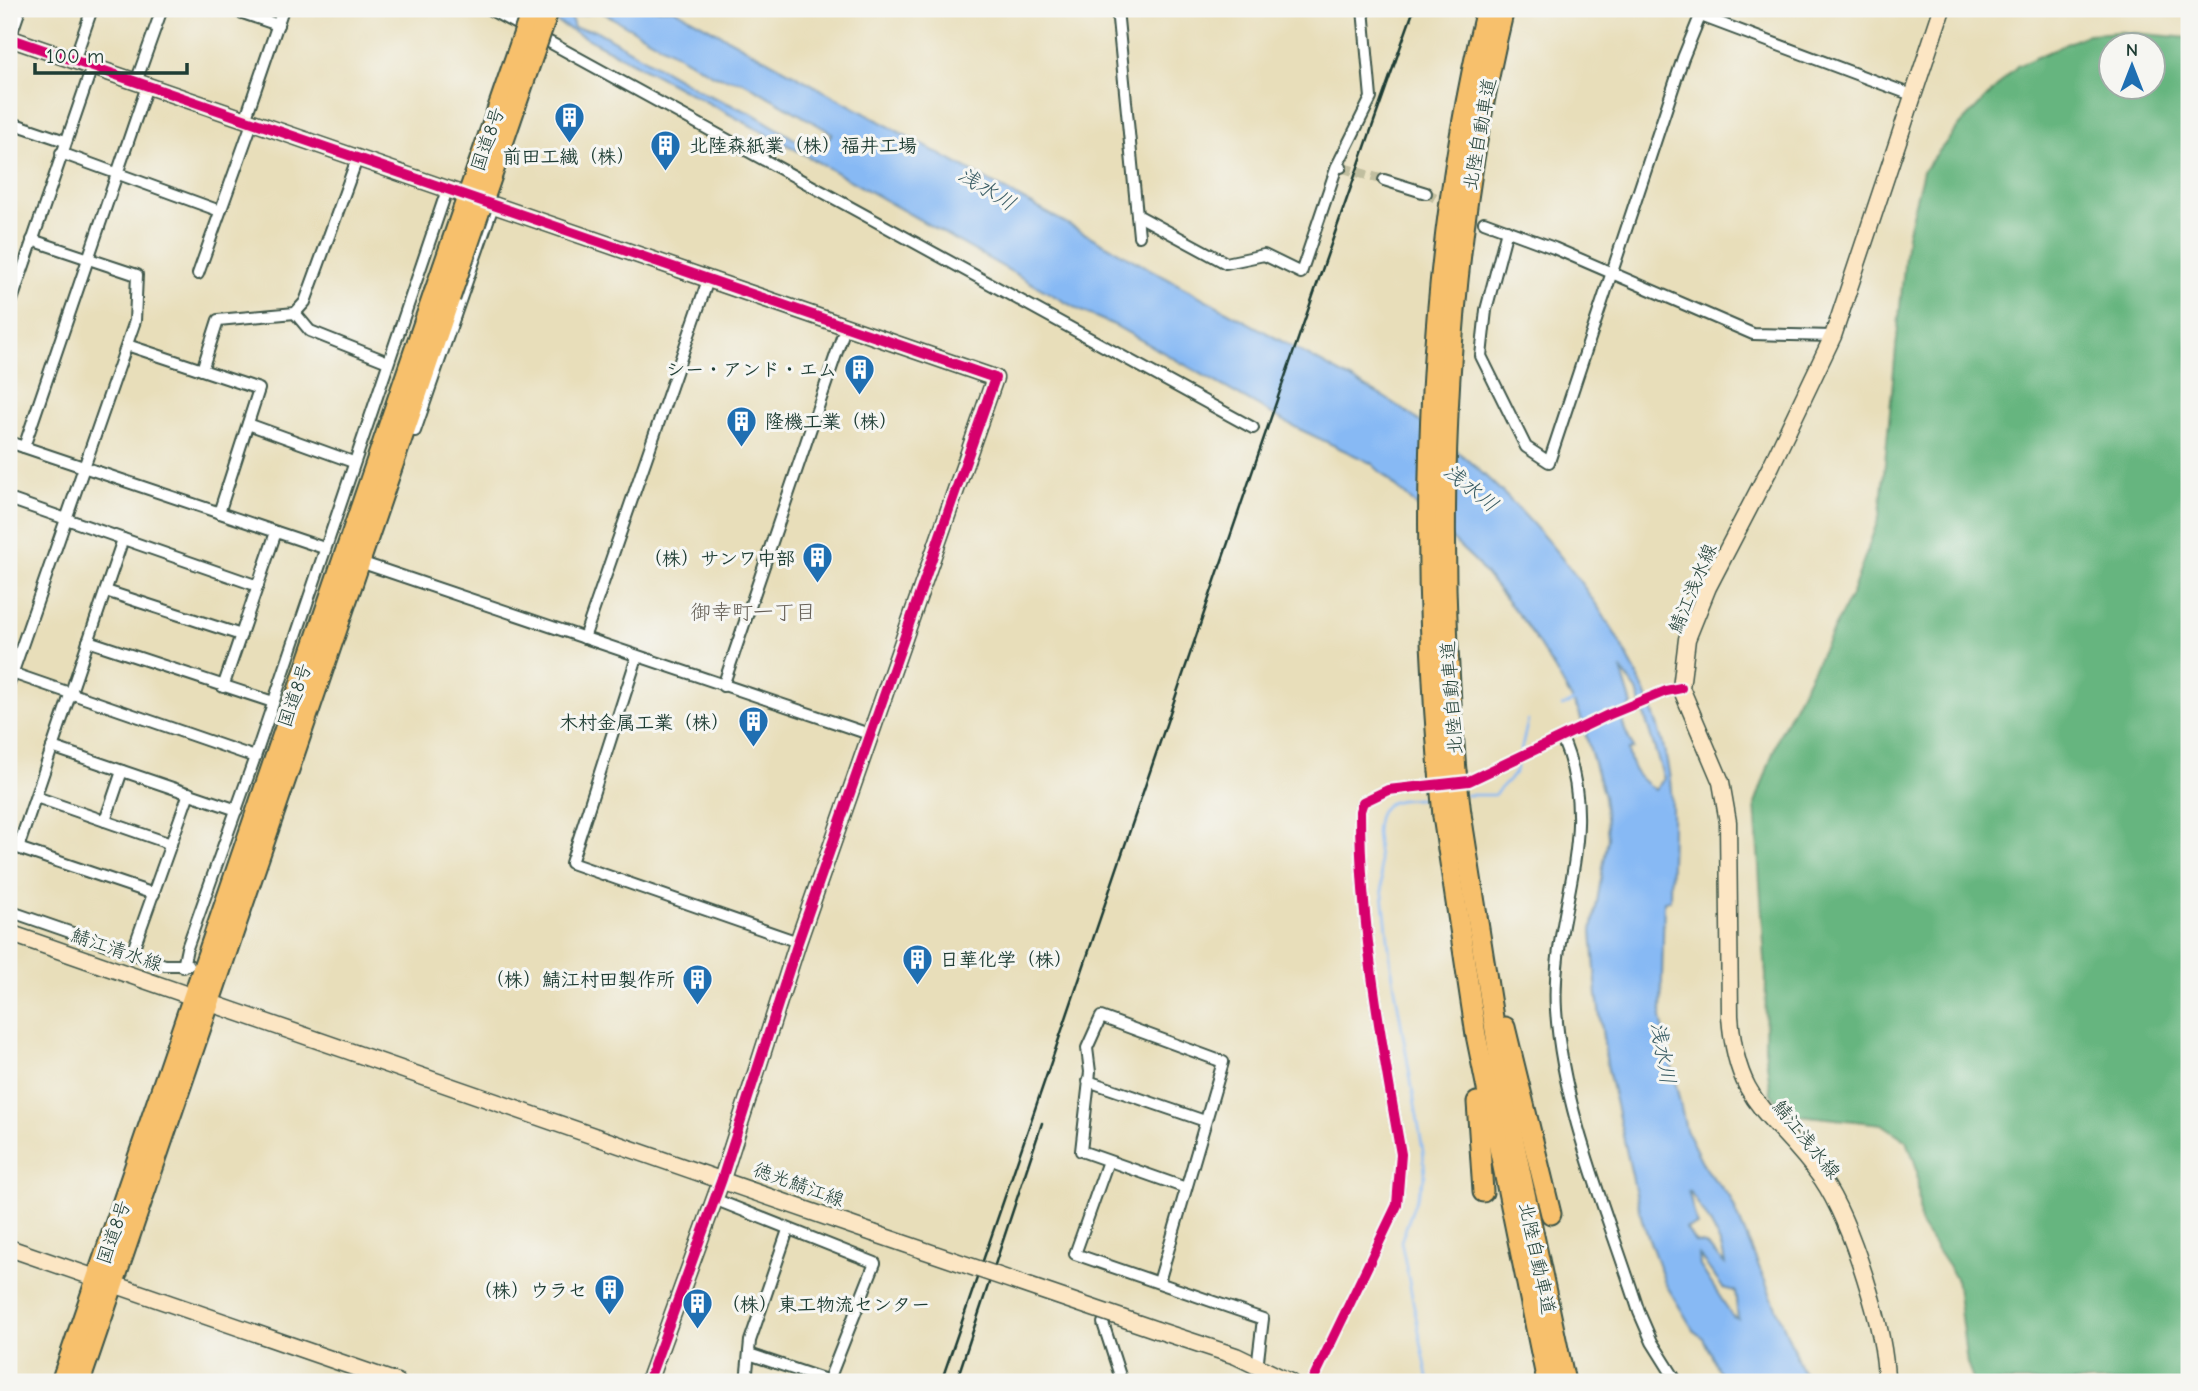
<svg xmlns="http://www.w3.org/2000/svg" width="2198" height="1391" font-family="'Comic Neue','Klee One',sans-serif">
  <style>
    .forest { fill: #66b57f; stroke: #42795a; stroke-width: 2; fill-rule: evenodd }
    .water { fill: #87b9f4; stroke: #537b94; stroke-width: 2; fill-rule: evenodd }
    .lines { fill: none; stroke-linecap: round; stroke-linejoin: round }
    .stream { stroke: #87b9f4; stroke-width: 2.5 }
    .street-tunnel { stroke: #c0be9f; stroke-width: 10; stroke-dasharray: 10 5; stroke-linecap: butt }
    .street-casing { stroke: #3d5548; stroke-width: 14 }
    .secondary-casing { stroke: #3d5548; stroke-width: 19 }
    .highway-casing { stroke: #3d5548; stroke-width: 23 }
    .street { stroke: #fff; stroke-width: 10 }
    .secondary { stroke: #fce6c4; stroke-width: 16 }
    .highway { stroke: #f7c06c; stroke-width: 19 }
    .rail { stroke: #1f3d34; stroke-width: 2.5 }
    .secondary-bridge-casing { stroke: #3d5548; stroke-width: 19; stroke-linecap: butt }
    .highway-bridge-casing { stroke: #3d5548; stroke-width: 23; stroke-linecap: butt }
    .secondary-bridge { stroke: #fce6c4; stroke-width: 16 }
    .highway-bridge { stroke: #f7c06c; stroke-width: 19 }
    .cycleway-casing { stroke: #f6f6f2; stroke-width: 15 }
    .cycleway { stroke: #d6006c; stroke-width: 10 }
    .labels { text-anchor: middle; stroke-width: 6; stroke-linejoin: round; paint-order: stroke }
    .street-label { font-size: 19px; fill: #1f3d34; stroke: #f6f6f2 }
    .poi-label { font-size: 19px; font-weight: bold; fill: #1f3d34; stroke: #f6f6f2; text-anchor: end }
    .water-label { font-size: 21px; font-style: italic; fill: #395c64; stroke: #f6f6f2 }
    .neighbourhood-label { font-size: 21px; fill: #666057; stroke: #f6f6f2 }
  </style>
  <rect width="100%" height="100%" fill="#f6f6f2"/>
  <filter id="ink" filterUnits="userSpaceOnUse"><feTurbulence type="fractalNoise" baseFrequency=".0143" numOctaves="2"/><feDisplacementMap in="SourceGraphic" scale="14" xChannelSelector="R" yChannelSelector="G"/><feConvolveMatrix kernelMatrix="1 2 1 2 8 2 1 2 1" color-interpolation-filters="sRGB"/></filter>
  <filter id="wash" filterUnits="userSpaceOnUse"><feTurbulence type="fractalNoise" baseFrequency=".00686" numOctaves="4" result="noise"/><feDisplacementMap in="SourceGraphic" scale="28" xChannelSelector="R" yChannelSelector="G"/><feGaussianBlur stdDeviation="1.57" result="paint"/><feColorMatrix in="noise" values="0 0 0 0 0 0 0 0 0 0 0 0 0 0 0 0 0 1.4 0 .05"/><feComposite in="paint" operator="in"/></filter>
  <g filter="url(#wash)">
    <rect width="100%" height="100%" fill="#e8deba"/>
    <path class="forest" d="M2121,32l68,6v1344h-215l-7,-18 -11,-86 -36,-53 -3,-56 -10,-28 -25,-17 -92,-10 -19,-20 -6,-46 1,-72 -11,-172 24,-68 73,-143 28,-79 27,-279 16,-64 38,-47 56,-58 71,-32zM2110,46h42v42h-42z"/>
    <path class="water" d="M532,9h142l710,388c119,75 258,228 284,370 8,42 2,90 2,133l-6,1 -3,117 25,112 20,40 24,27 77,185h-83l-21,-44 -9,-7 -29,-48 -23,-63 -35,-155 -10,-69 -5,-65 16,-93 -4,-41 -25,-85 -24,-42 -30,-47 -51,-63 -103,-97 -74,-35 -183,-103 -33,-14 -292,-165zM600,11l115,65 28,6 89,51 -11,16 -13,-2 -55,-33 -47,-20 -111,-64 -21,-2 -3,-11zM1621,669l16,22 27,88 -9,11c-17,-12 -24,-20 -27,-40l5,-1c-3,-12 -12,-21 -11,-33l10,-11zM1688,1190c16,21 34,48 37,74l-20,-20 -10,-2 -9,-14 11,-3zM1699,1255l24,33 12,3 3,28 -5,-2 -33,-51z"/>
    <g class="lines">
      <g class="stream">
        <path d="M1562,706l13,-5"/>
        <path d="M1521,751l7,-31"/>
        <path d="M1466,795h28l22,-23 2,-11"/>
        <path d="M1429,1382l-28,-141 24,-66 -2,-24 -32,-186 -15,-132c1,-40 26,-32 59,-35"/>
      </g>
    </g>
  </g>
  <g filter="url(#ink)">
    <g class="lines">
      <g class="street-tunnel">
        <path d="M1343,168l41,12"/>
        <path d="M1426,193l58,29"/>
      </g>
      <defs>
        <g id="street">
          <path d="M231,9l47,16"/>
          <path d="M489,9l764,419"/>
          <path d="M1117,9l22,227"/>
          <path d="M1701,16l211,79"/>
          <path d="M10,38l10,-29"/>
          <path d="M74,61l18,-52"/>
          <path d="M136,82l26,-73"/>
          <path d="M245,120l38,-111"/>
          <path d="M9,122l56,19"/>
          <path d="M61,153l159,58"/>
          <path d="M1341,167l-4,-1 34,-68 -8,-89"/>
          <path d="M1384,180l42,13"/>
          <path d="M1137,215l89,48 38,-8 37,18 36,-107"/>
          <path d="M1484,222l70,26 199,86 80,2"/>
          <path d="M1507,230l-21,80 -5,46 45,91 23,15 134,-404 20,-49"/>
          <path d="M198,274l54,-151"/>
          <path d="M9,309l83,-242"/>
          <path d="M295,313l15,18 78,31"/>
          <path d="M127,345l132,44 -40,124"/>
          <path d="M202,370l16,-50 77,-7 10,-11 52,-143"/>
          <path d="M248,424l105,38"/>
          <path d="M415,431l78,-225"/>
          <path d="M9,442l315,106"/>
          <path d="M24,447l123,-361"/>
          <path d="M9,499l249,87"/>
          <path d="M360,562l512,173"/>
          <path d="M106,591l135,44"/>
          <path d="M584,638l124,-358"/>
          <path d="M88,641l185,61"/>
          <path d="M637,657l-66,206 227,79"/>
          <path d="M9,672l246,85"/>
          <path d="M9,683l126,-362 2,-46 -105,-35"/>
          <path d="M723,686l122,-358"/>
          <path d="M223,687l53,-155"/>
          <path d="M1562,738c42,96 -12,176 -6,272 7,103 52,204 83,302l13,30 25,40"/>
          <path d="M52,747l185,63"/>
          <path d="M36,797l135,47"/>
          <path d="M105,821l17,-50"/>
          <path d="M9,845l145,49"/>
          <path d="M18,848l105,-309"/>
          <path d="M9,911l156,54h24"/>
          <path d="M132,953l57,-160"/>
          <path d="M183,967l4,-19 68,-191 192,-567"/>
          <path d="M1088,1081l117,40"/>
          <path d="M1108,1161l-33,93 188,65 -6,49"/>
          <path d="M714,1199l161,64 -47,119"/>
          <path d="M1159,1282l64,-220 -122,-45 -14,31 3,24 -9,79 105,37"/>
          <path d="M1103,1323l19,59"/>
          <path d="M749,1354l83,28"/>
          <path d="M746,1382l4,-41 38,-111"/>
          <path d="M1312,1382l85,-177 4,-51c-20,-114 -41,-227 -41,-343l3,-9 25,-12 81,-9 139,-66 58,-24 15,-3"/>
        </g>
        <g id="secondary">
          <path d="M9,38l986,340 -197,564 -76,237 -74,203"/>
          <path d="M9,933l864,300"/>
          <path d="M9,1248l388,134"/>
          <path d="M1157,1330l79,26 54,26"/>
          <path d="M1886,1382c0,-52 -35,-160 -64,-203 -47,-67 -85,-69 -92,-163l-2,-194 -7,-40 -40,-94 6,-49 21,-52 63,-121 62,-130 109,-327"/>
        </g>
        <g id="highway">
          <path d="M1439,771c-21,-256 -13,-511 47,-762"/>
          <path d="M1456,771c-22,-256 -12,-512 48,-762"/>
          <path d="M1461,814l47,299 57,269"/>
          <path d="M1443,816l33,219 71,347"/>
          <path d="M1505,1027l46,187"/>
          <path d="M1477,1102l6,90"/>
          <path d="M61,1382l373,-1089"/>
          <path d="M80,1382l370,-1084"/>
        </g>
      </defs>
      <use href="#street" class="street-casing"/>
      <use href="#secondary" class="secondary-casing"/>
      <use href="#highway" class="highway-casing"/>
      <use href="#street" class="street"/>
      <use href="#secondary" class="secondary"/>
      <use href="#highway" class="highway"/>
      <g class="rail">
        <path d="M941,1382c159,-457 310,-917 473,-1373"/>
        <path d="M956,1382l86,-259"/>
      </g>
      <defs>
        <path id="secondary-bridge" d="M873,1233l284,97"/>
        <g id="highway-bridge">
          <path d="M434,293l98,-284"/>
          <path d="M450,298l99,-289"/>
          <path d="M1439,771l4,45"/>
          <path d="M1456,771l5,43"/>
        </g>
      </defs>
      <use href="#secondary-bridge" class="secondary-bridge-casing"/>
      <use href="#highway-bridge" class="highway-bridge-casing"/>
      <use href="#secondary-bridge" class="secondary-bridge"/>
      <use href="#highway-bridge" class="highway-bridge"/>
      <defs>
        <g id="cycleway">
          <path d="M9,38l986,340 -197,564 -76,237 -74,203"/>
          <path d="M1312,1382l85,-177 4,-51c-20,-114 -41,-227 -41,-343l3,-9 25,-12 81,-9 139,-66 58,-24 15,-3"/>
        </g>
      </defs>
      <use href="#cycleway" class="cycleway-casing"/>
      <use href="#cycleway" class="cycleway"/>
    </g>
  </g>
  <defs>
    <symbol id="building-pin" viewBox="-11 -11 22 30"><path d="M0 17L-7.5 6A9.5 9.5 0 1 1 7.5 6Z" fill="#1f6fb2" stroke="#f6f6f2"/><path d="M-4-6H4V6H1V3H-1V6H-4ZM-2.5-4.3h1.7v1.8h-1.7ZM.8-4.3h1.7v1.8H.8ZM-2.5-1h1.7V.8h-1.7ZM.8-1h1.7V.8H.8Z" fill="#fff"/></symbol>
  </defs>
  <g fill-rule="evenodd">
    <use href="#building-pin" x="552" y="100" width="35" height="47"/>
    <use href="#building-pin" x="648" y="128" width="35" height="47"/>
    <use href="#building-pin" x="842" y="352" width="35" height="47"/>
    <use href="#building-pin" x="724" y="404" width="35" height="47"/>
    <use href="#building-pin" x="800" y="540" width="35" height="47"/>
    <use href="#building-pin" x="736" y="704" width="35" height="47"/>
    <use href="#building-pin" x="900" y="942" width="35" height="47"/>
    <use href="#building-pin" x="680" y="962" width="35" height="47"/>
    <use href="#building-pin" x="592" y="1272" width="35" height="47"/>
    <use href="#building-pin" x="680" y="1286" width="35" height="47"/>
  </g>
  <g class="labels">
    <g class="street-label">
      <text transform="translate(1479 134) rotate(-80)" y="7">北陸自動車道</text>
      <text transform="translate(487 139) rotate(-71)" y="7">国道8号</text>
      <text transform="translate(1692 588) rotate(-67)" y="7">鯖江浅水線</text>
      <text transform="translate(294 695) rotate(-71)" y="7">国道8号</text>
      <text transform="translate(1451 698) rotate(-94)" y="7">北陸自動車道</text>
      <text transform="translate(117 949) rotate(19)" y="7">鯖江清水線</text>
      <text transform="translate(1807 1139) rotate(51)" y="7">鯖江浅水線</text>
      <text transform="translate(799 1184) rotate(20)" y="7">徳光鯖江線</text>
      <text transform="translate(113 1232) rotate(-71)" y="7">国道8号</text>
      <text transform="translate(1538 1258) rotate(78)" y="7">北陸自動車道</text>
    </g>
    <g class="poi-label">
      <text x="689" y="152" text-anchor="start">北陸森紙業（株）福井工場</text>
      <text x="569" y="163" text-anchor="middle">前田工繊（株）</text>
      <text x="837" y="376">シー・アンド・エム</text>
      <text x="765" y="428" text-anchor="start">隆機工業（株）</text>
      <text x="795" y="565">（株）サンワ中部</text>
      <text x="730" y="729">木村金属工業（株）</text>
      <text x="940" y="966" text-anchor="start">日華化学（株）</text>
      <text x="675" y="986">（株）鯖江村田製作所</text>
      <text x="587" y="1297">（株）ウラセ</text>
      <text x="721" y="1311" text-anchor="start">（株）東工物流センター</text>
    </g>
    <g class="water-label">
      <text transform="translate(987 189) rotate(32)" y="7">浅水川</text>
      <text transform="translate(1471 488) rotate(39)" y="7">浅水川</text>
      <text transform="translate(1663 1053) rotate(80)" y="7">浅水川</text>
    </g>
    <g class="neighbourhood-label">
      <text x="753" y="619">御幸町一丁目</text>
    </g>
  </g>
  <rect width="2198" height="1391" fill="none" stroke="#f6f6f2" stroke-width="35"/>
  <g transform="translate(2132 66)"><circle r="33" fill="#f6f6f2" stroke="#a0aca6" stroke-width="2"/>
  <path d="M0-5L12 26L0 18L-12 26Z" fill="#1f6fb2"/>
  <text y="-10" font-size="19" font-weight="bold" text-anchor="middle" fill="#1f3d34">N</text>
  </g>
  <path d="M35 63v10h152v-10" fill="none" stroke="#1f3d34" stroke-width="3.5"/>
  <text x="46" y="63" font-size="21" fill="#1f3d34" stroke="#f6f6f2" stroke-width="5" paint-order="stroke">100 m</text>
</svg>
